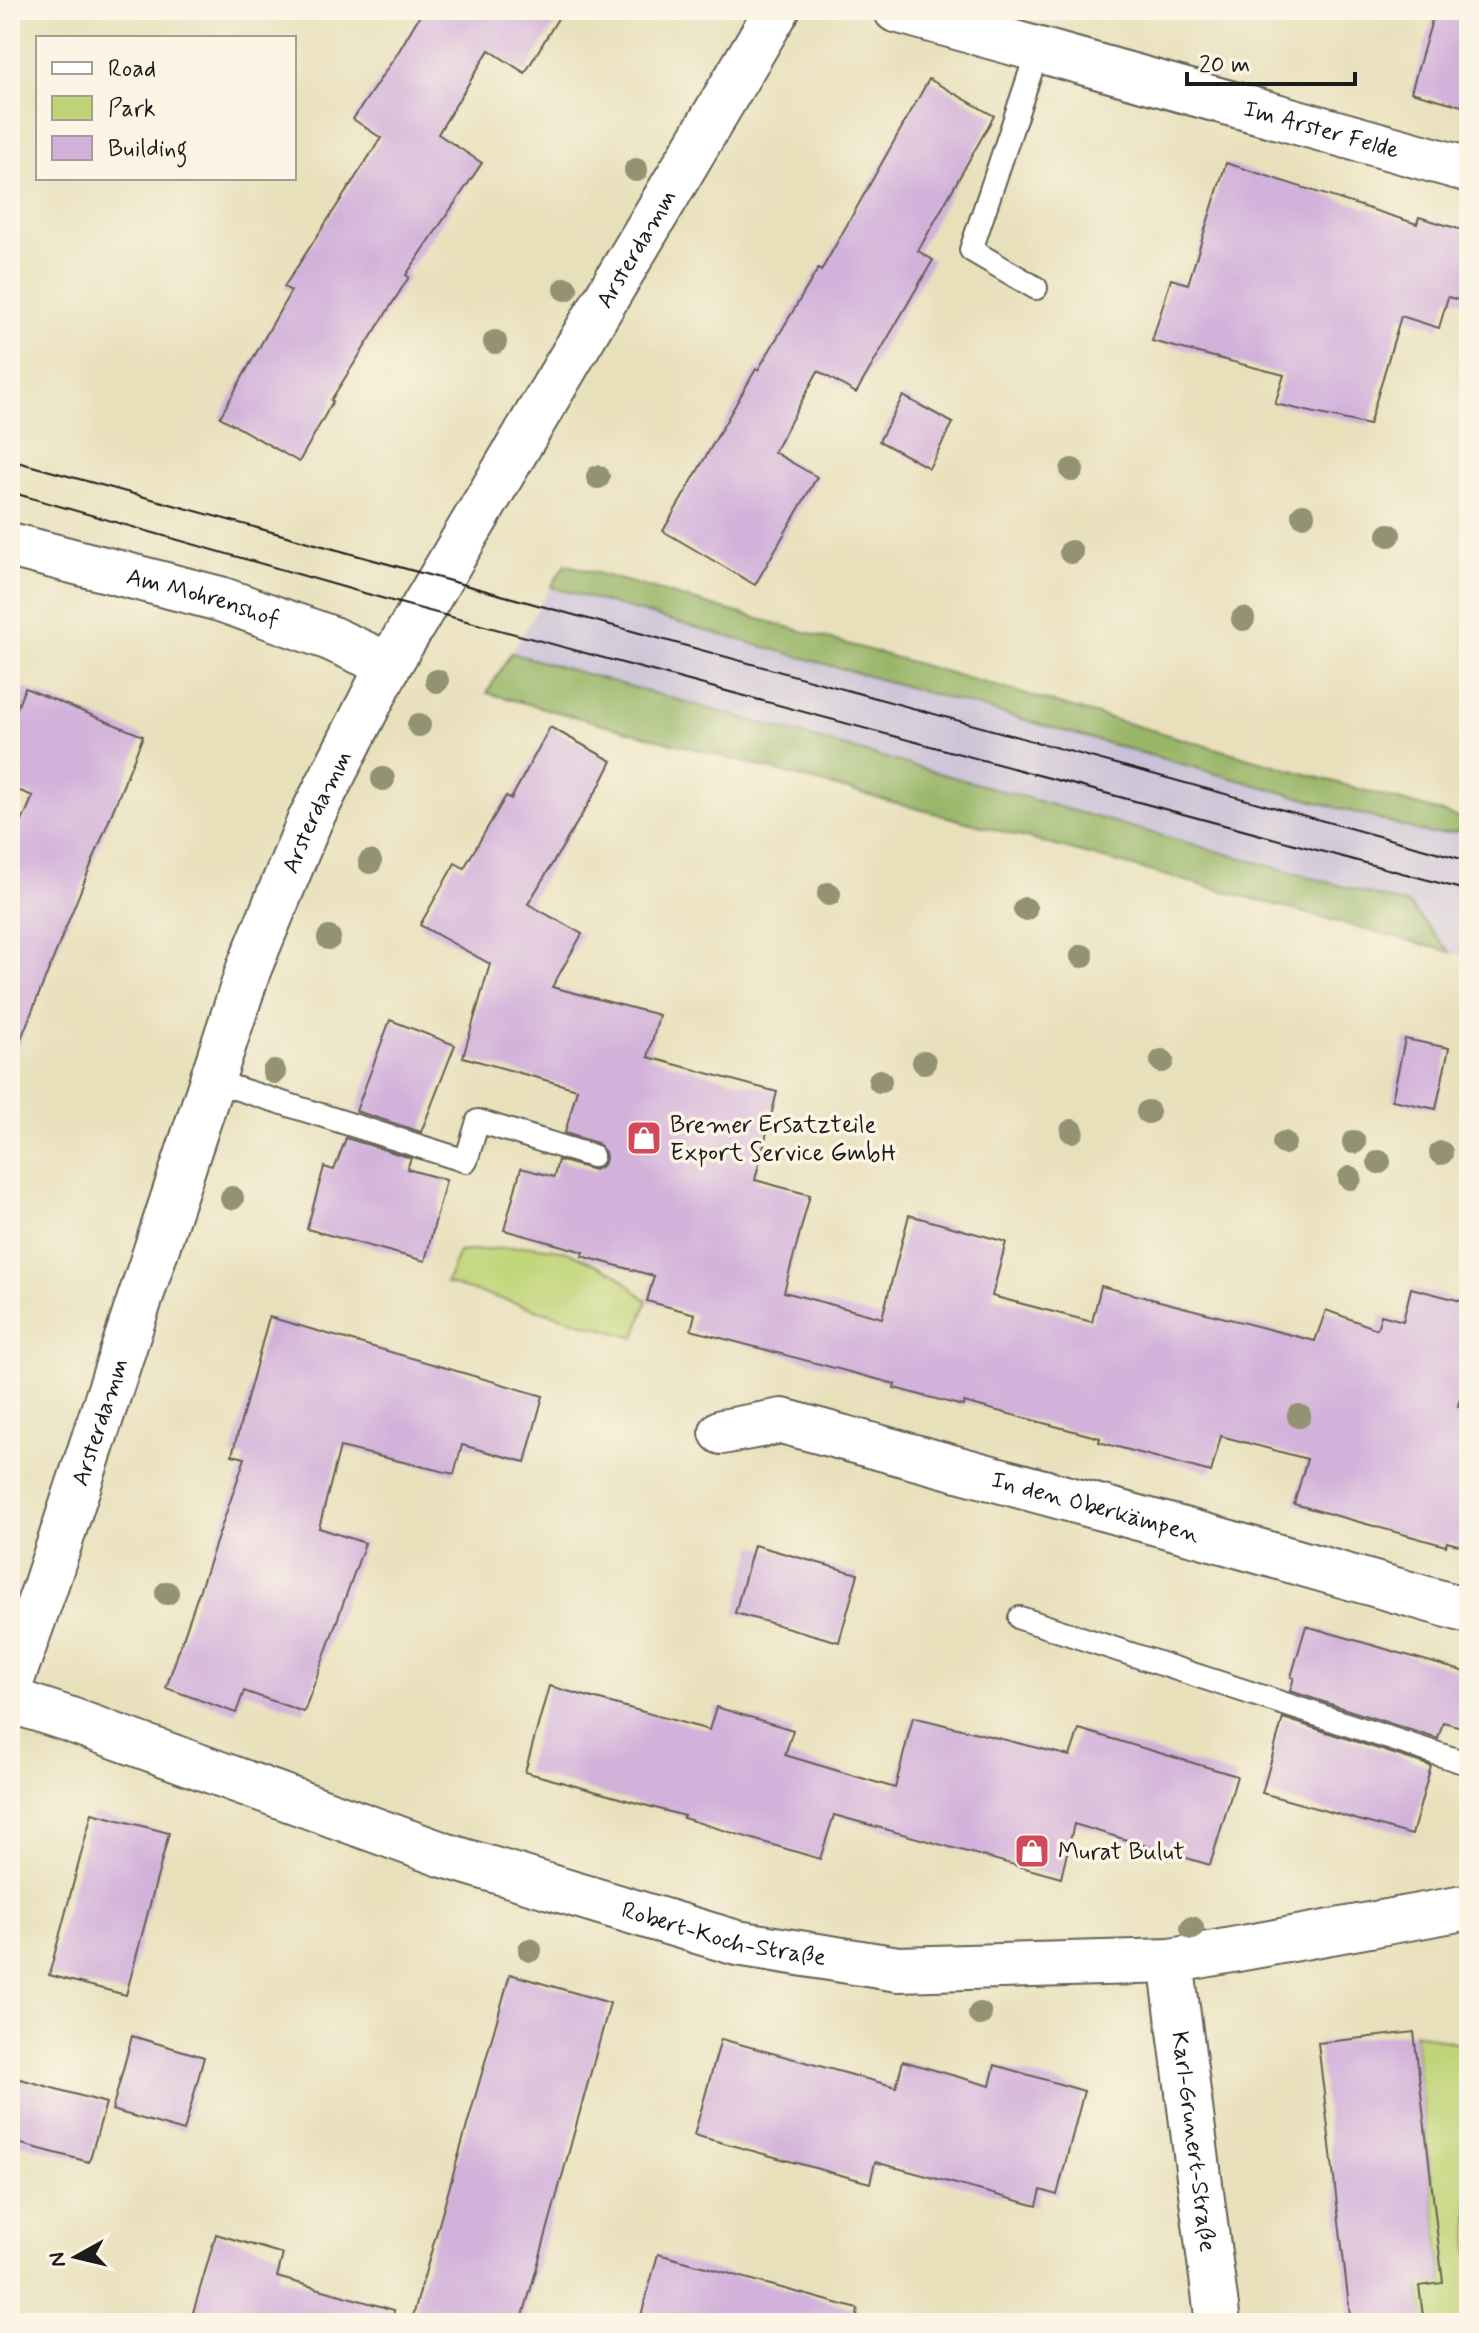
<svg xmlns="http://www.w3.org/2000/svg" width="1479" height="2333" font-family="Mynerve,sans-serif">
  <style>
    .industrial { fill: #c9bfd7 }
    .green { fill: #c0d477; stroke: #6e784a; stroke-width: 2 }
    .forest { fill: #98b668; stroke: #5a6942; stroke-width: 2 }
    .building { fill: #d2b1da }
    .lines { fill: none; stroke-linecap: round; stroke-linejoin: round }
    .service-casing { stroke: #636154; stroke-width: 26 }
    .minor-casing { stroke: #636154; stroke-width: 48 }
    .tertiary-casing { stroke: #636154; stroke-width: 48 }
    .service { stroke: #fff; stroke-width: 22 }
    .minor { stroke: #fff; stroke-width: 44 }
    .tertiary { stroke: #fff; stroke-width: 44 }
    .tram { stroke: #1c1c1c; stroke-width: 2 }
    .tree { fill: #939272 }
    .labels { text-anchor: middle; stroke-width: 7; stroke-linejoin: round; paint-order: stroke }
    .street-label { font-size: 24px; fill: #1c1c1c; stroke: #fcf5e5 }
    .poi-label { font-size: 24px; fill: #1c1c1c; stroke: #fcf5e5; text-anchor: start }
  </style>
  <rect width="100%" height="100%" fill="#fcf5e5"/>
  <filter id="ink" filterUnits="userSpaceOnUse"><feTurbulence type="fractalNoise" baseFrequency=".0125" numOctaves="2"/><feDisplacementMap in="SourceGraphic" scale="16" xChannelSelector="R" yChannelSelector="G"/><feConvolveMatrix kernelMatrix="1 2 1 2 8 2 1 2 1" color-interpolation-filters="sRGB"/></filter>
  <filter id="wash" filterUnits="userSpaceOnUse"><feTurbulence type="fractalNoise" baseFrequency=".006" numOctaves="4" result="noise"/><feDisplacementMap in="SourceGraphic" scale="32" xChannelSelector="R" yChannelSelector="G"/><feGaussianBlur stdDeviation="1.8" result="paint"/><feColorMatrix in="noise" values="0 0 0 0 0 0 0 0 0 0 0 0 0 0 0 0 0 1.4 0 .05"/><feComposite in="paint" operator="in"/></filter>
  <g filter="url(#wash)">
    <rect width="100%" height="100%" fill="#e8e0bb"/>
    <path class="industrial" d="M565,564l904,256v137l-982,-264z"/>
    <g class="green">
      <path d="M532,1246l35,5 50,23 30,27 -12,37 -189,-55 13,-31z"/>
      <path d="M1414,2032l55,15v276h-46l-4,-38 24,-3z"/>
    </g>
    <g class="forest">
      <path d="M565,564l904,256v10l-38,4 -880,-247z"/>
      <path d="M511,653l898,252 41,47 -963,-259z"/>
    </g>
    <g id="blocks">
      <g class="building">
        <path d="M423,10h140l-38,63 -36,-23 -51,84 44,29 -76,112 3,2 -78,123 2,1 -34,61 -79,-45 71,-126 -7,-4 97,-149 -28,-19 44,-65z"/>
        <path d="M1435,10h34v98l-58,-16z"/>
        <path d="M929,79l65,37 -76,135 15,9 -77,133 -38,-22 -44,81 43,25 -62,108 -92,-54 93,-162 2,1 60,-101 3,2z"/>
        <path d="M1226,163l191,61 2,-7 50,15v71l-21,-6 -9,31 -38,-12 -32,109 -94,-21 9,-29 -132,-34 19,-62 17,5z"/>
        <path d="M903,396l50,27 -24,45 -50,-27z"/>
        <path d="M25,688l118,48 -131,325h-2v-211l23,-54 -23,-9v-61z"/>
        <path d="M550,727l62,34 -11,22 -73,121 54,30 -30,53 107,28 -11,42 129,35 -22,88 55,15 -26,97 98,26 27,-103 97,27 -14,54 100,26 9,-36 214,55 11,-31 51,19 4,-14 22,6 8,-33 58,15v63l-11,40 11,2v140l-22,-6 -1,4 -152,-42 13,-45 -86,-23 -10,36 -112,-30 1,-4 -136,-36 -1,4 -69,-18 1,-4 -204,-54 4,-16 -48,-13 7,-25 -72,-20 2,-4 -80,-22 17,-62 33,9 4,-17 36,10 8,-4 4,-7 -1,-7 -8,-9 -32,-10 12,-44 -114,-32 27,-93 -70,-39 35,-62 9,5 42,-72 5,3z"/>
        <path d="M390,1020l65,25 -34,87 -65,-21z"/>
        <path d="M1405,1039l44,9 -13,61 -44,-9z"/>
        <path d="M346,1138l65,20 -4,11 39,11 -21,81 -118,-32 17,-62 10,3z"/>
        <path d="M269,1317l274,79 -18,66 -63,-17 -8,29 -114,-27 -21,81 46,15 -61,169 -60,-21 -8,22 -70,-25 79,-230 -13,-3z"/>
        <path d="M754,1545l104,29 -19,68 -104,-29z"/>
        <path d="M1306,1626l163,47v56l-26,-7 -5,17 -148,-48 4,-13 -3,-1z"/>
        <path d="M549,1686l160,44 7,-23 77,23 -8,25 110,33 18,-71 157,39 9,-27 158,47 -27,89 -136,-41 -13,54 -227,-63 -14,44 -137,-41 1,-2 -159,-44z"/>
        <path d="M1283,1718l148,48 -19,69 -150,-42z"/>
        <path d="M92,1813l77,20 -43,162 -77,-20z"/>
        <path d="M510,1974l100,29 -73,264 -16,56h-110z"/>
        <path d="M1414,2032l29,251 -24,3 5,37h-73l-33,-280z"/>
        <path d="M132,2036l72,21 -20,74 -72,-21z"/>
        <path d="M721,2039l175,48 7,-26 87,25 5,-21 89,26 -27,104 -16,-5 -4,16 -162,-44 -5,21 -176,-48z"/>
        <path d="M10,2076l96,27 -17,59 -79,-21z"/>
        <path d="M216,2234l67,20 -6,23 117,33 -1,13h-203z"/>
        <path d="M658,2254l200,55 -2,14h-217z"/>
      </g>
    </g>
  </g>
  <g filter="url(#ink)">
    <use href="#blocks" fill-opacity="0" stroke="#636154" stroke-width="2"/>
    <g class="lines">
      <defs>
        <g id="service">
          <path d="M1036,288l-65,-38 67,-200"/>
          <path d="M213,1081l253,80 12,-40 114,35"/>
          <path d="M1020,1618l449,146"/>
        </g>
        <g id="minor">
          <path id="s1" d="M896,10l573,160"/>
          <path id="s2" d="M10,545l210,54 110,39 59,27"/>
          <path id="s3" d="M722,1432l60,-11 434,118 253,72"/>
          <path id="s4" d="M10,1700l58,19 376,136 293,88 161,26 273,-8 298,-54"/>
          <path id="s5" d="M1171,1961l47,362"/>
        </g>
        <g id="tertiary">
          <path id="s6" d="M10,1685l35,-98 204,-619 61,-148 79,-155 388,-655"/>
        </g>
      </defs>
      <use href="#service" class="service-casing"/>
      <use href="#minor" class="minor-casing"/>
      <use href="#tertiary" class="tertiary-casing"/>
      <use href="#service" class="service"/>
      <use href="#minor" class="minor"/>
      <use href="#tertiary" class="tertiary"/>
      <g class="tram">
        <path d="M10,460l1459,401"/>
        <path d="M10,492l382,109 1077,290"/>
      </g>
    </g>
    <g class="tree">
      <circle cx="636" cy="170" r="12"/>
      <circle cx="566" cy="289" r="12"/>
      <circle cx="495" cy="342" r="12"/>
      <circle cx="1072" cy="470" r="12"/>
      <circle cx="598" cy="477" r="12"/>
      <circle cx="1303" cy="515" r="12"/>
      <circle cx="1389" cy="535" r="12"/>
      <circle cx="1071" cy="552" r="12"/>
      <circle cx="1243" cy="619" r="12"/>
      <circle cx="437" cy="681" r="12"/>
      <circle cx="419" cy="725" r="12"/>
      <circle cx="383" cy="779" r="12"/>
      <circle cx="370" cy="862" r="12"/>
      <circle cx="829" cy="894" r="12"/>
      <circle cx="1025" cy="909" r="12"/>
      <circle cx="329" cy="938" r="12"/>
      <circle cx="1082" cy="956" r="12"/>
      <circle cx="1162" cy="1061" r="12"/>
      <circle cx="924" cy="1062" r="12"/>
      <circle cx="274" cy="1072" r="12"/>
      <circle cx="880" cy="1081" r="12"/>
      <circle cx="1148" cy="1112" r="12"/>
      <circle cx="1072" cy="1131" r="12"/>
      <circle cx="1354" cy="1142" r="12"/>
      <circle cx="1284" cy="1143" r="12"/>
      <circle cx="1441" cy="1153" r="12"/>
      <circle cx="1379" cy="1162" r="12"/>
      <circle cx="1350" cy="1178" r="12"/>
      <circle cx="232" cy="1198" r="12"/>
      <circle cx="1299" cy="1416" r="12"/>
      <circle cx="167" cy="1593" r="12"/>
      <circle cx="1192" cy="1928" r="12"/>
      <circle cx="530" cy="1950" r="12"/>
      <circle cx="980" cy="2014" r="12"/>
    </g>
  </g>
  <defs>
    <symbol id="shop-square" viewBox="-11 -11 22 22"><rect x="-9" y="-9" width="18" height="18" rx="4" fill="#d1495b" stroke="#fcf5e5"/><path d="M-5-2.5h2.3a2.7 3.5 0 0 1 5.4 0H5L5.5 6h-11ZM-1.5-2.5h3a1.5 2.3 0 0 0-3 0Z" fill="#fff"/></symbol>
  </defs>
  <g fill-rule="evenodd">
    <use href="#shop-square" x="624" y="1118" width="40" height="40"/>
    <use href="#shop-square" x="1012" y="1831" width="40" height="40"/>
  </g>
  <g class="labels">
    <g class="street-label">
      <text dy="8" stroke="none"><textPath href="#s1" startOffset="442">Im Arster Felde</textPath></text>
      <text dy="8" stroke="none"><textPath href="#s6" startOffset="1574">Arsterdamm</textPath></text>
      <text dy="8" stroke="none"><textPath href="#s2" startOffset="200">Am Mohrenshof</textPath></text>
      <text dy="8" stroke="none"><textPath href="#s6" startOffset="926">Arsterdamm</textPath></text>
      <text dy="8" stroke="none"><textPath href="#s6" startOffset="278">Arsterdamm</textPath></text>
      <text dy="8" stroke="none"><textPath href="#s3" startOffset="386">In den Oberkämpen</textPath></text>
      <text dy="8" stroke="none"><textPath href="#s4" startOffset="752">Robert-Koch-Straße</textPath></text>
      <text dy="8" stroke="none"><textPath href="#s5" startOffset="182">Karl-Grunert-Straße</textPath></text>
    </g>
    <g class="poi-label">
      <text x="670" y="1132">Bremer Ersatzteile<tspan x="670" dy="28">Export Service GmbH</tspan></text>
      <text x="1058" y="1859">Murat Bulut</text>
    </g>
  </g>
  <rect width="1479" height="2333" fill="none" stroke="#fcf5e5" stroke-width="40"/>
  <rect x="36" y="36" width="260" height="144" fill="#fcf5e5" stroke="#a29e95" stroke-width="2"/>
  <rect x="52" y="62" width="40" height="12" fill="#ffffff" stroke="#a29e95" stroke-width="2"/>
  <text x="108" y="76" font-size="24" fill="#1c1c1c">Road</text>
  <rect x="52" y="96" width="40" height="24" fill="#c0d477" stroke="#a29e95" stroke-width="2"/>
  <text x="108" y="116" font-size="24" fill="#1c1c1c">Park</text>
  <rect x="52" y="136" width="40" height="24" fill="#d2b1da" stroke="#a29e95" stroke-width="2"/>
  <text x="108" y="156" font-size="24" fill="#1c1c1c">Building</text>
  <g transform="translate(76 2257) rotate(262)" stroke="#fcf5e5" stroke-width="6" paint-order="stroke">
  <path d="M0-6L14 30L0 20L-14 30Z" fill="#1c1c1c"/>
  <text y="-12" font-size="22" font-weight="bold" text-anchor="middle" fill="#1c1c1c">N</text>
  </g>
  <path d="M1187 72v12h168v-12" fill="none" stroke="#1c1c1c" stroke-width="4"/>
  <text x="1199" y="72" font-size="24" fill="#1c1c1c" stroke="#fcf5e5" stroke-width="6" paint-order="stroke">20 m</text>
</svg>
